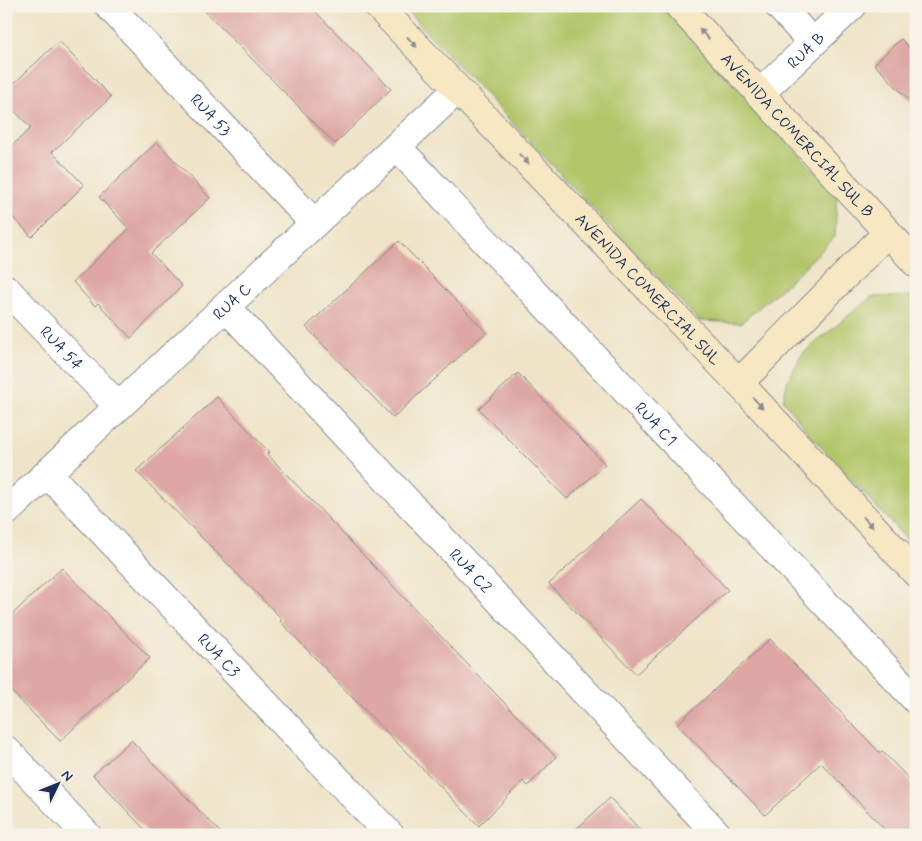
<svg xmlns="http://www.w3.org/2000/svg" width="922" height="841" font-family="Mynerve,sans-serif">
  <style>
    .green { fill: #b3c66a; stroke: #677a64 }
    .building { fill: #dea7a4 }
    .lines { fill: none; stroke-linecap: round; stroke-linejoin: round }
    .street-casing { stroke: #858a93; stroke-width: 30 }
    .secondary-casing { stroke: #858a93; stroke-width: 30 }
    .street { stroke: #fff; stroke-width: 28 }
    .secondary { stroke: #f7e8c3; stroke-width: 28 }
    .oneway { fill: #898c90 }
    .labels { text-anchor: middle; stroke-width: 4.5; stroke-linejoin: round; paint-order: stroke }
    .street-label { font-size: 16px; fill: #1b2f5e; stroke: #f7f3e8 }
  </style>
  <rect width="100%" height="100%" fill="#f7f3e8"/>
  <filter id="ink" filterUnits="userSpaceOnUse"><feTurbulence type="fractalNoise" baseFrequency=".02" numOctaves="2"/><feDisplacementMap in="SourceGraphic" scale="10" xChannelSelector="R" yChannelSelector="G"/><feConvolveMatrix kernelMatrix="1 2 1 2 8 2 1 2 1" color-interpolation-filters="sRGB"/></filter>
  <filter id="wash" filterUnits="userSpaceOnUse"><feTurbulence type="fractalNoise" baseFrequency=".0096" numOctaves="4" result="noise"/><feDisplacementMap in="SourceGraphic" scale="20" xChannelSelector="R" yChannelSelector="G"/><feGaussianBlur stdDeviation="1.12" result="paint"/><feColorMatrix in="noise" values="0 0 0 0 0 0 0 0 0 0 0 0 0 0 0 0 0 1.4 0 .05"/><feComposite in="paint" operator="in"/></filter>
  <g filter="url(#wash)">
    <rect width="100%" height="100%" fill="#efe4c8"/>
    <g class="green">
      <path d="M402,6h258l177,189 -2,42 -45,44 -49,42 -42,-2z"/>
      <path d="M916,296v254l-105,-114 -28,-36 5,-20 14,-26 69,-57z"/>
    </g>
    <g id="blocks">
      <g class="building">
        <path d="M200,6h110l81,83 -56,55z"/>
        <path d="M901,39l15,16v52l-42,-43z"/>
        <path d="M59,41l52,56 -59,55 32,33 -52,52 -26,-27v-59l25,-23 -25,-26v-11z"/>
        <path d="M157,142l53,56 -59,55 31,33 -51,52 -33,-35 -3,3 -22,-24 56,-53 -30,-32z"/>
        <path d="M399,241l87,91 -93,86 -87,-91z"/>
        <path d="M518,373l87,91 -38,35 -88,-90z"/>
        <path d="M217,397l52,55 -2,2 289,303 -28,29 -5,-5 -44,45 -127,-129 -72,-76 2,-2 -146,-148z"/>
        <path d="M641,499l87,91 -92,84 -87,-90z"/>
        <path d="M62,568l88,90 -90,83 -54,-55v-66z"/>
        <path d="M770,639l110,114 2,-2 34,35v49h-26l-69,-72 -56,52 -88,-91z"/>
        <path d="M131,740l92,95h-73l-57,-60z"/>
        <path d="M610,798l35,37h-75z"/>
      </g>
    </g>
  </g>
  <g filter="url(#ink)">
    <use href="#blocks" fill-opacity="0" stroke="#858a93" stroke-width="1"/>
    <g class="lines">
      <defs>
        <g id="street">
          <path id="s1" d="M109,6l205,217"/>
          <path d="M779,6l34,37"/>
          <path id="s2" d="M759,94l93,-88"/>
          <path id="s3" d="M397,147l519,553"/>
          <path id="s4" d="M6,289l112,117"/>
          <path id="s5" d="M225,306l493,529"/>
          <path id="s6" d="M48,474l342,361"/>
          <path id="s7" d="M6,512l451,-422"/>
          <path d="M6,750l81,85"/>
        </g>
        <g id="secondary">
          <path id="s8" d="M378,6l361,377 177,190"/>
          <path id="s9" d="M679,6l237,257"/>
          <path d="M739,383l148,-150"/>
        </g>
      </defs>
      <use href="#street" class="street-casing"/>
      <use href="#secondary" class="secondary-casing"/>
      <use href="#street" class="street"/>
      <use href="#secondary" class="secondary"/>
    </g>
    <defs><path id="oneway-solid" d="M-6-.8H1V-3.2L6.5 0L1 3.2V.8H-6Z" transform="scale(1.25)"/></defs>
    <g class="oneway">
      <use href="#oneway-solid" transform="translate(704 34) rotate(-133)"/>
      <use href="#oneway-solid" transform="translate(412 42) rotate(47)"/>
      <use href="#oneway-solid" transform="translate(524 159) rotate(46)"/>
      <use href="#oneway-solid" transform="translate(758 403) rotate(47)"/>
      <use href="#oneway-solid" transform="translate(868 522) rotate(47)"/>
    </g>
  </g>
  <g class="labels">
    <g class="street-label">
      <text dy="6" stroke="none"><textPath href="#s2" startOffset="64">RUA B</textPath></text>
      <text dy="6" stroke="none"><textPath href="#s1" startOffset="149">RUA 53</textPath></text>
      <text dy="6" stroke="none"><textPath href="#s9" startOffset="175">AVENIDA COMERCIAL SUL B</textPath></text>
      <text dy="6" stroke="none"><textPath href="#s8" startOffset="391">AVENIDA COMERCIAL SUL</textPath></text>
      <text dy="6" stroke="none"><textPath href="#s7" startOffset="309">RUA C</textPath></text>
      <text dy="6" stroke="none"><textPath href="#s4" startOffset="81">RUA 54</textPath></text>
      <text dy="6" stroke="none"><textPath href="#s3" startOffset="379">RUA C1</textPath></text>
      <text dy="6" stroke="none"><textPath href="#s5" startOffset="361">RUA C2</textPath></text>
      <text dy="6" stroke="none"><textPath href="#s6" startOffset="249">RUA C3</textPath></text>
    </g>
  </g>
  <rect width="922" height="841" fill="none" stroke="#f7f3e8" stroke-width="25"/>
  <g transform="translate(58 784) rotate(47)" stroke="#f7f3e8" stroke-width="4" paint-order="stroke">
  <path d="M0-4L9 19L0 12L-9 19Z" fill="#1b2f5e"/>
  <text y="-8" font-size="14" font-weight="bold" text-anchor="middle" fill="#1b2f5e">N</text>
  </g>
</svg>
